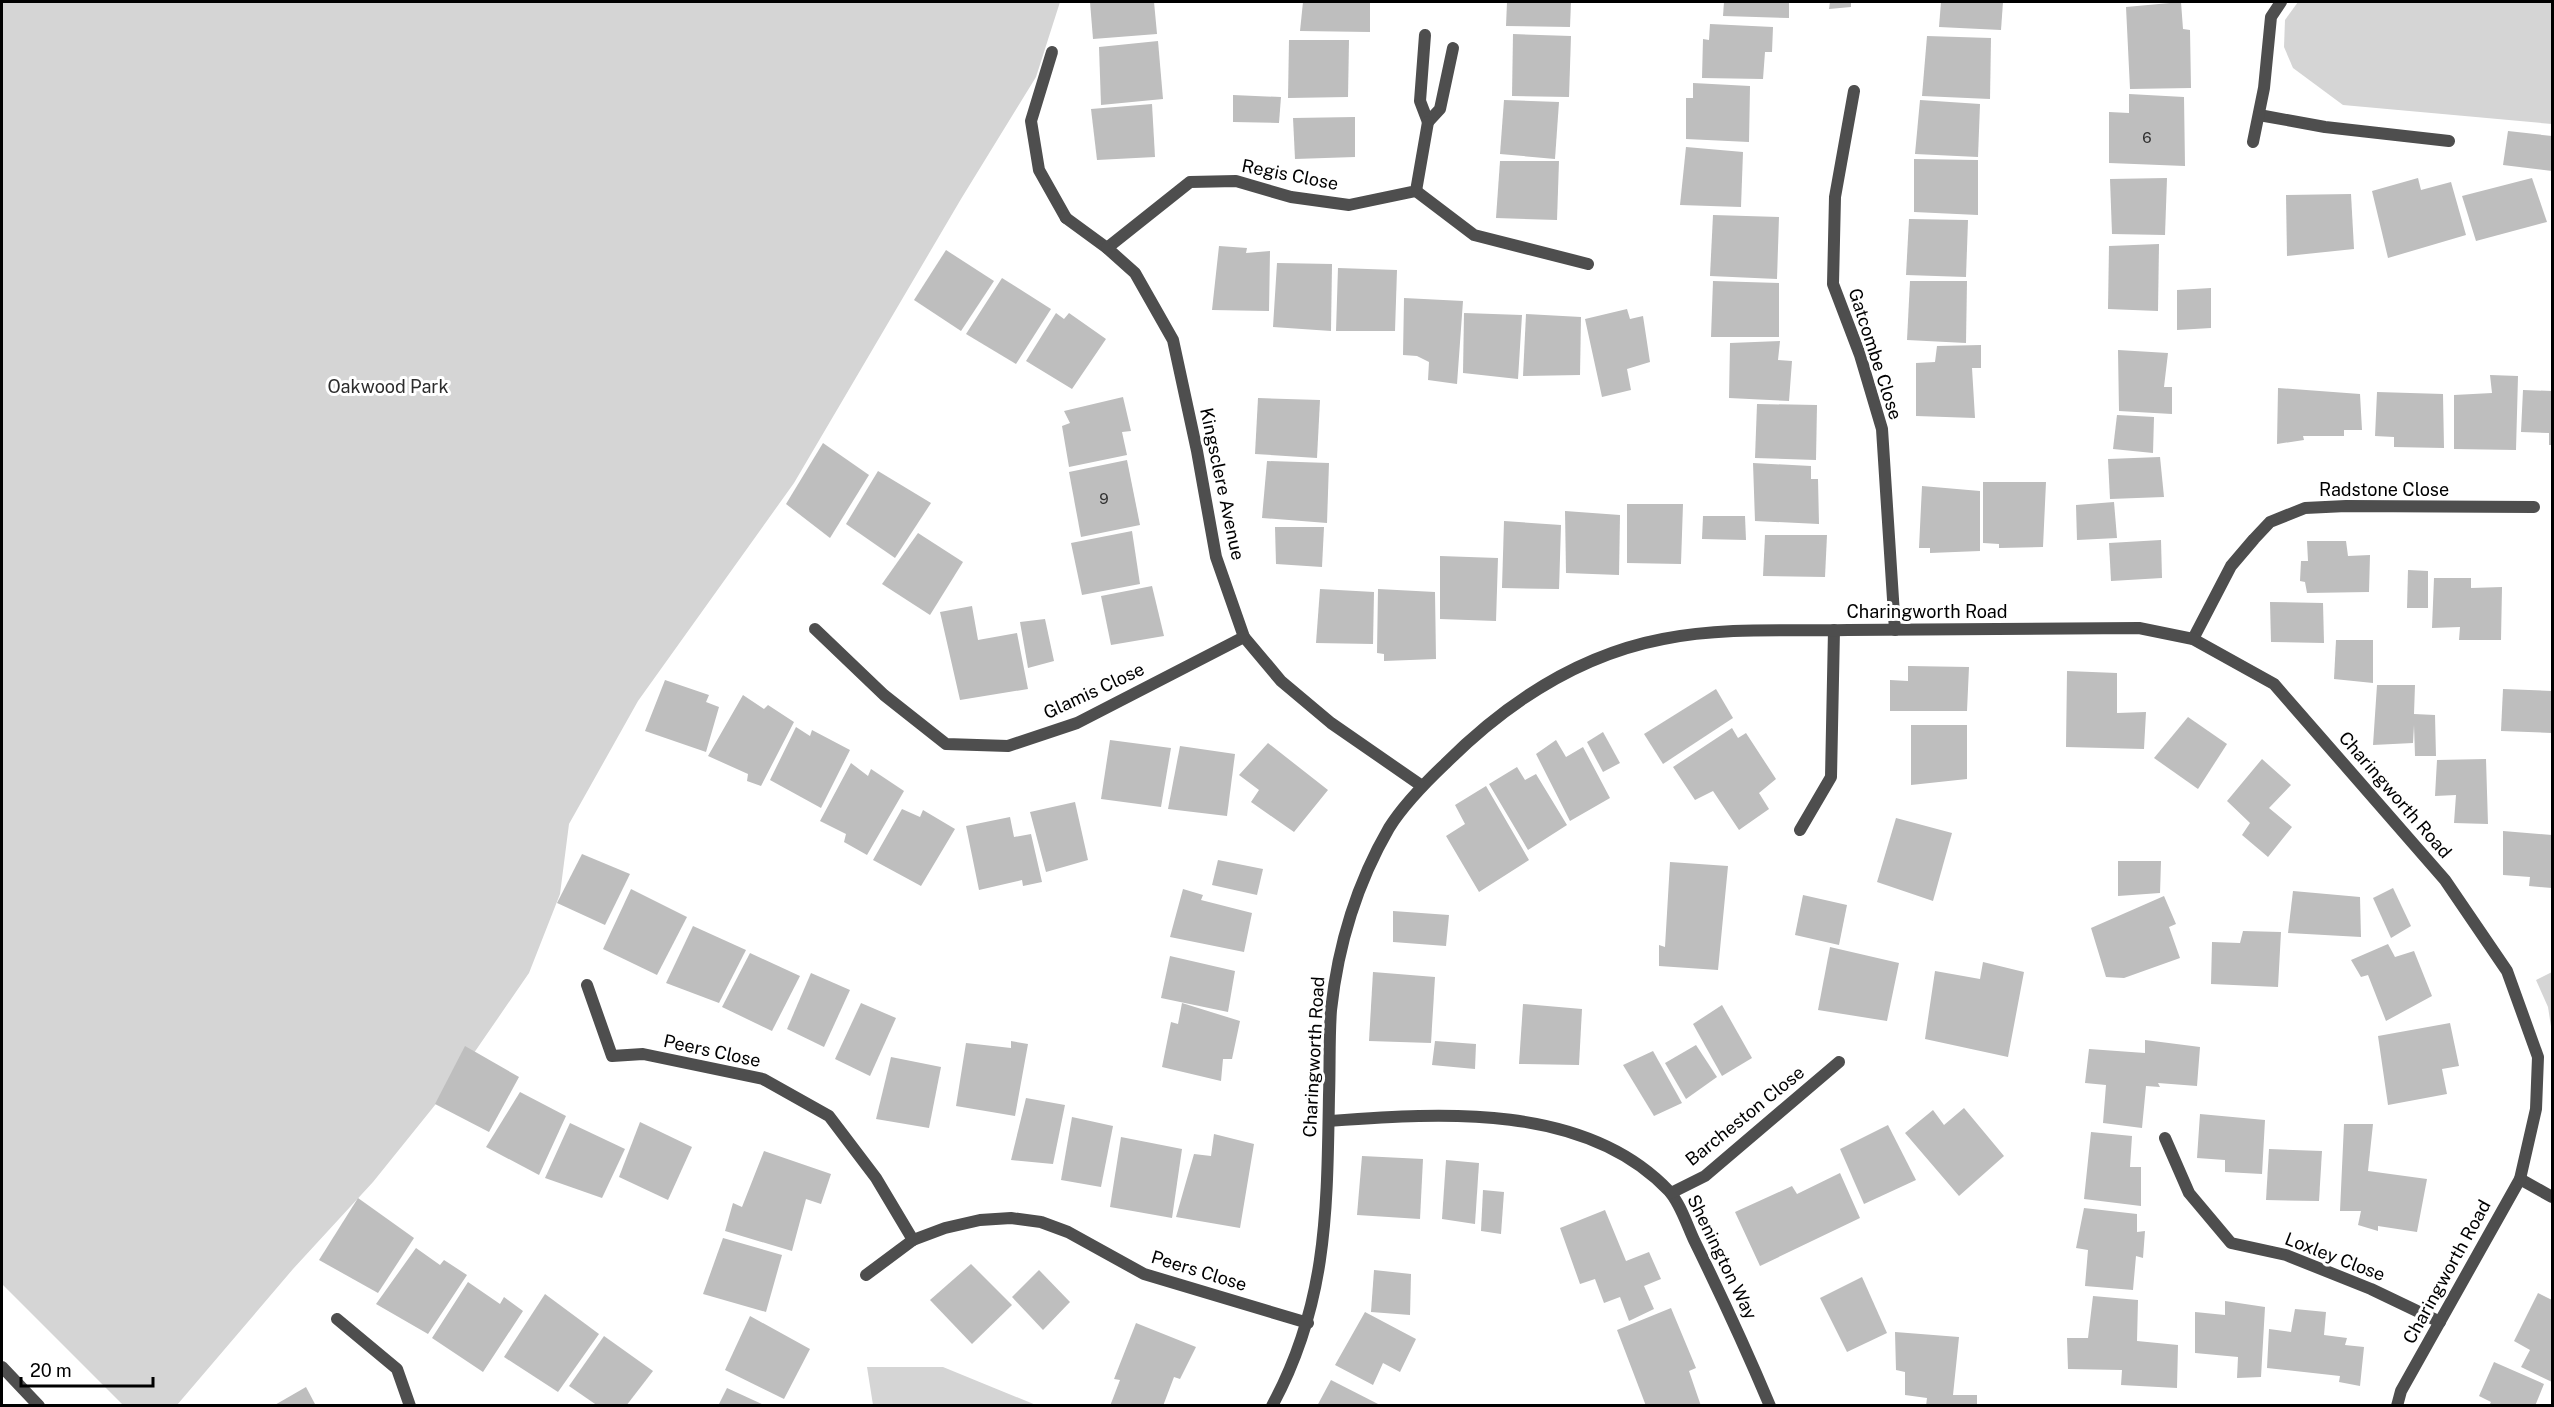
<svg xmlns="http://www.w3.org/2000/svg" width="2554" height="1407" font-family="'Public Sans',sans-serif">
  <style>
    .green { fill: #d5d5d5 }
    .building { fill: #bebebe }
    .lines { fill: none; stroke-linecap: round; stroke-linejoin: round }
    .service { stroke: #4e4e4e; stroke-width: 12 }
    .minor { stroke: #4e4e4e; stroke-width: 12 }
    .tertiary { stroke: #4e4e4e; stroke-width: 12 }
    .labels { text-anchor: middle; stroke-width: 6; stroke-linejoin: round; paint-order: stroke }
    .number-label { font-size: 15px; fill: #303030 }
    .street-label { font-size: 18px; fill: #000; stroke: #fff }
    .park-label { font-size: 18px; fill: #2c2c2c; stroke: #fff }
  </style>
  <rect width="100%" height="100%" fill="#fff"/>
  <g class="green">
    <path d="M2,2h1058l-24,75 -75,122 -167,284 -156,218 -69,123 -9,70 -31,79 -73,106 -83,103 -80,87 -116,136h-54l-121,-121z"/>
    <path d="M2298,2h254v122l-209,-19 -50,-37 -9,-21 1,-27z"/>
    <path d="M2552,972v61l-4,-26 -12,-27z"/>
    <path d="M867,1367h76l93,38h-163z"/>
  </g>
  <g class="building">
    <path d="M1090,2h64l3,32 -64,5z"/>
    <path d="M1303,2h67v30l-70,-1z"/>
    <path d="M1507,2h64l-1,25 -64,-1z"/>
    <path d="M1724,2h65v16l-66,-2z"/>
    <path d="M1830,2h21v5l-22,2z"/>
    <path d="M1941,2h62l-2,28 -62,-3z"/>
    <path d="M2181,2l2,27 7,1 1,58 -61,1 -4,-82z"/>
    <path d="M1710,24l63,3 -1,25h-7l-2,27 -61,-1 1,-39 6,1z"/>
    <path d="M1513,34l58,2 -2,61 -57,-1z"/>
    <path d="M1927,36l64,2 -1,61 -68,-3z"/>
    <path d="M1289,40h60l-1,57 -60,1z"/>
    <path d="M1158,41l5,58 -62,6 -2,-58z"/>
    <path d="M1693,83l57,3 -1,56 -63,-3v-41h7z"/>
    <path d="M2129,94l55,3 1,69 -76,-3v-51l20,1z"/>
    <path d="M1233,95l48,2 -2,26 -46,-1z"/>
    <path d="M1504,100l55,2 -4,57 -55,-5z"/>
    <path d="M1920,100l60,4 -2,53 -63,-3z"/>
    <path d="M1152,104l3,53 -58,3 -6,-51z"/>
    <path d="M1355,117v40l-60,2 -2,-41z"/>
    <path d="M2508,131l44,5v35l-49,-6z"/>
    <path d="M1686,147l57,5 -2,55 -61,-2z"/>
    <path d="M1914,159l64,1v55l-64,-3z"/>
    <path d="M1500,161h59l-2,59 -61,-2z"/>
    <path d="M2167,178l-2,57 -53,-1 -2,-55z"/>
    <path d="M2418,178l3,12 30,-8 15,53 -78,23 -16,-67z"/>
    <path d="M2532,178l15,44 -71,19 -14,-45z"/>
    <path d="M2351,194l3,55 -67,7 -1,-61z"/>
    <path d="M1713,215l66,2 -2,62 -67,-3z"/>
    <path d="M1909,219l59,1 -2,57 -60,-2z"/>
    <path d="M2159,244l-1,67 -50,-2 1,-63z"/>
    <path d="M1219,246l28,2 -1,5 24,-2 -1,60 -57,-1z"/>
    <path d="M946,250l48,31 -33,50 -47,-31z"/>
    <path d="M1277,263l55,1 -1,67 -58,-4z"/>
    <path d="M1338,268l59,2 -2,61h-59z"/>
    <path d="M1002,278l49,31 -35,55 -50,-30z"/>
    <path d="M1713,281l66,2v54h-68z"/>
    <path d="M1910,281h57l-1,62 -59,-3z"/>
    <path d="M2211,288v40l-34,2v-40z"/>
    <path d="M1404,298l59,3 -6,83 -29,-4 1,-18 -12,-6 -14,-1z"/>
    <path d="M1627,309l3,10 13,-3 7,46 -23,7 4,21 -29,7 -17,-78z"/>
    <path d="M1056,313l8,6 5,-6 37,26 -34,50 -46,-28z"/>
    <path d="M1464,313l58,2 -4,64 -55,-6z"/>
    <path d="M1526,314l55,3 -1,58 -57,1z"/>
    <path d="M1780,341l-2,19 14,1 -3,40 -60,-3 1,-55z"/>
    <path d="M1981,345v23h-9l3,50 -59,-2v-53l19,-1 2,-16z"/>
    <path d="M2118,350l50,3 -4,34h8v27l-53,-3z"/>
    <path d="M2490,375l28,1 -2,74 -62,-1v-54l38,-2z"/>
    <path d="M2278,388l82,6 2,36h-18v6h-41l1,4 -27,4z"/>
    <path d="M2523,390l29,1v54h-3v-12l-28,-1z"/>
    <path d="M2377,392l66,2 1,54 -50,-1v-10l-19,-1z"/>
    <path d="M1123,397l8,34 -9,1 5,23 -58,12 -7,-41 8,-3 -6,-12z"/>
    <path d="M1258,398l62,2 -3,58 -62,-4z"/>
    <path d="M1757,404l60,1 -1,55 -61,-2z"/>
    <path d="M2117,415l37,2 -1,36 -40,-4z"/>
    <path d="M823,443l46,32 -39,63 -44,-34z"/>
    <path d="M2160,457l4,40 -54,2 -2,-40z"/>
    <path d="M1127,460l13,65 -59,12 -12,-65z"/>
    <path d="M1267,461l62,2 -2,60 -65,-5z"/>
    <path d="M1753,463l58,3v13h7l1,45 -64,-3z"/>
    <path d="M878,471l53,32 -36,55 -49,-34z"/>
    <path d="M1983,482h63l-3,65 -44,1v-4l-16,-1z"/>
    <path d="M1922,486l58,5v60l-50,2v-5h-11z"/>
    <path d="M2114,502l3,36 -40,2 -1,-35z"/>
    <path d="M1627,504h56l-2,60 -54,-1z"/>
    <path d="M1565,511l55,4 -1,60 -53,-2z"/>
    <path d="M1703,516h42l1,24 -44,-1z"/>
    <path d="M1504,521l57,4 -2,64 -57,-1z"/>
    <path d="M1275,527h49l-2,40 -46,-3z"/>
    <path d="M1132,531l8,53 -58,11 -11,-52z"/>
    <path d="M918,533l45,29 -33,53 -48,-31z"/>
    <path d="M1765,535h62l-2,42 -62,-1z"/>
    <path d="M2161,540l1,38 -51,3 -2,-38z"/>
    <path d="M2307,541h39l2,15 22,-1 -1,37 -62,1 -2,-11 -5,-1 1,-20h7z"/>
    <path d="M1440,556l58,2 -2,63 -56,-2z"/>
    <path d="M2408,570l20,1v37h-21z"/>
    <path d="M2434,578h37v10l31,-1 -1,53h-42l1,-13 -28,1z"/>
    <path d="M1152,586l12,50 -53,9 -10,-49z"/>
    <path d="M1320,589l54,3 -1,52 -57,-1z"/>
    <path d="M1378,589l57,3 1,67 -52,2v-7l-7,-1z"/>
    <path d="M2270,602l53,1 1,40 -53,-1z"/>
    <path d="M972,606l6,34 39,-7 11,56 -68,11 -20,-88z"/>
    <path d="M1045,619l9,42 -26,7 -8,-46z"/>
    <path d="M2336,640h37v43l-39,-4z"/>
    <path d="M1908,666l61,1 -2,44h-77v-31l18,1z"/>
    <path d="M2067,671l50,2v40l29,-1 -2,37 -78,-2z"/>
    <path d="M665,680l44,15 -3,7 13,5 -13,45 -61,-21z"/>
    <path d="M2377,685h38l-1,29 21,1 1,41h-21l-1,-31 -1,18 -40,2z"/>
    <path d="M1716,689l17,29 -70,46 -19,-30z"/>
    <path d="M2503,689l49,2v42l-51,-2z"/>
    <path d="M743,695l21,14 4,-4 26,17 -33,64 -14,-5 1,-7 -40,-18z"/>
    <path d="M2188,717l39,27 -29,45 -44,-31z"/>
    <path d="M1911,725h56v54l-56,6z"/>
    <path d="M796,727l14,9 2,-6 38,20 -29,58 -51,-28z"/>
    <path d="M1732,728l6,10 8,-5 30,46 -17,14 10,16 -30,21 -26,-39 -18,9 -22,-33z"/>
    <path d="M1603,732l17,31 -17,9 -16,-30z"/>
    <path d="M1110,740l61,8 -10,59 -60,-8z"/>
    <path d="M1556,740l10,17 17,-10 27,51 -40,23 -34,-67z"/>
    <path d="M1268,743l60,47 -34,42 -43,-30 8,-12 -20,-15z"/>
    <path d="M1180,746l55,8 -8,62 -59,-7z"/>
    <path d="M2262,759l29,26 -22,23 23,19 -24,30 -26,-22 8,-12 -23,-22z"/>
    <path d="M2486,759l2,65 -34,-1 2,-28 -21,1 2,-36z"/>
    <path d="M851,763l17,13 3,-7 33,22 -37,64 -23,-13 2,-8 -26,-13z"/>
    <path d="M1517,767l8,13 11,-6 31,51 -39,25 -39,-66z"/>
    <path d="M1486,786l43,74 -50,32 -33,-56 19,-12 -10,-19z"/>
    <path d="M1075,802l13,58 -42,12 -16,-60z"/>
    <path d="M902,809l18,8 3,-7 32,19 -34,57 -48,-26z"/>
    <path d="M1010,817l4,20 17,-3 11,48 -19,4 -1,-6 -43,10 -13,-64z"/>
    <path d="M1896,818l56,15 -19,68 -56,-19z"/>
    <path d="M2503,831l49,4v53l-23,-2 1,-9 -27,-2z"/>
    <path d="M582,854l48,20 -25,51 -48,-22z"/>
    <path d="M1218,860l45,9 -6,26 -45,-10z"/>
    <path d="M2118,861h43l-1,32 -42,3z"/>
    <path d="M1670,862l58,4 -10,104 -59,-4v-21l6,2z"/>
    <path d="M2393,888l18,38 -20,12 -18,-40z"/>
    <path d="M631,889l56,28 -30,58 -54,-26z"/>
    <path d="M1183,889l20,6 -2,5 51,13 -8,39 -74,-15z"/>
    <path d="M2293,891l67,6 1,40 -73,-4z"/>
    <path d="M1803,895l44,10 -8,40 -44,-10z"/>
    <path d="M2164,896l12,28 -7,3 11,31 -56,20 -18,-1 -15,-49z"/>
    <path d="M1393,911l56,4 -3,31 -53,-4z"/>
    <path d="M693,926l53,24 -27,53 -53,-20z"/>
    <path d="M2243,931l38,1 -3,55 -67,-3 1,-42 28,1z"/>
    <path d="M2388,944l7,13 19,-6 18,45 -46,25 -18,-46 -7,2 -10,-17z"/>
    <path d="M1830,947l69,16 -12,58 -69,-11z"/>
    <path d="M750,953l50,23 -28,55 -50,-24z"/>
    <path d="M1170,956l65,15 -7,41 -67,-14z"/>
    <path d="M1983,962l41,10 -16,85 -83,-18 10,-68 45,8z"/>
    <path d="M1373,972l62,5 -4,66 -62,-2z"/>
    <path d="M811,973l39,17 -26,57 -37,-18z"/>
    <path d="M861,1003l35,15 -26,58 -35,-17z"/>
    <path d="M1182,1003l58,18 -8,38h-9l-2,22 -59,-14 9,-45 7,2z"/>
    <path d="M1523,1004l59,5 -3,56 -60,-1z"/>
    <path d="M1722,1005l30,53 -30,18 -29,-52z"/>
    <path d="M2450,1023l9,43 -17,3 5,25 -59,11 -10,-69z"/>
    <path d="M2145,1040l55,7 -3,39 -39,-3 2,4 -14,-1 -4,42 -39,-5 3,-38 -21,-2 4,-34 56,4z"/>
    <path d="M1011,1041l17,3 -13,72 -59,-10 10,-63 45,5z"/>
    <path d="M1435,1041l41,3 -1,25 -43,-4z"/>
    <path d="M1696,1045l21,32 -31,22 -21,-36z"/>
    <path d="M465,1046l54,31 -30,55 -54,-28z"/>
    <path d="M1653,1051l29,52 -28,13 -31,-51z"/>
    <path d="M891,1057l50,10 -12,61 -53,-9z"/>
    <path d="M520,1092l46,24 -27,59 -53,-28z"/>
    <path d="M1026,1098l39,7 -12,59 -42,-4z"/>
    <path d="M1964,1108l40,48 -45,40 -54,-63 28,-23 11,15z"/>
    <path d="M2200,1114l65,6 -3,54 -37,-2v-12l-28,-2z"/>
    <path d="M1072,1117l41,9 -12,61 -40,-7z"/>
    <path d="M640,1122l52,25 -24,53 -49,-23z"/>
    <path d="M570,1123l55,26 -23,49 -57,-20z"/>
    <path d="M2344,1124h29l-5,47 59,8 -10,53 -39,-6v5l-20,-6 3,-14h-21z"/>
    <path d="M1888,1125l28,55 -52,24 -24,-55z"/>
    <path d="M2091,1132l41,4 -2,31h11v39l-57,-7z"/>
    <path d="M1214,1134l40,10 -14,84 -64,-11 18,-63 17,2z"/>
    <path d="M1121,1137l61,12 -10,69 -62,-11z"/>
    <path d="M2269,1149l53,2 -3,50 -53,-1z"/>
    <path d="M764,1151l67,23 -10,30 -15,-5 -14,52 -67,-20 8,-28 9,4z"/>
    <path d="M1362,1156l61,3 -3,60 -63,-4z"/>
    <path d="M1446,1160l33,3 -4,61 -33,-5z"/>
    <path d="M1840,1173l20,45 -100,48 -25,-54 57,-26 5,8z"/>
    <path d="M1483,1190l21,2 -3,42 -20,-3z"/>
    <path d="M358,1198l56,40 -36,55 -59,-33z"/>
    <path d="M2084,1208l53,6v18l8,-1 -2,27 -7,-2 -3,34 -48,-4 3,-36 -12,-2z"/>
    <path d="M1605,1210l21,51 23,-9 12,27 -17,7 10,23 -25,12 -9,-24 -16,6 -9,-24 -15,5 -20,-56z"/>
    <path d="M723,1238l59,17 -16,57 -63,-18z"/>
    <path d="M416,1248l24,17 4,-5 23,15 -39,59 -52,-30z"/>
    <path d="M971,1264l41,41 -40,39 -42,-44z"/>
    <path d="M1039,1270l31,32 -27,28 -31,-33z"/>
    <path d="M1374,1270l37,4 -1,41 -39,-3z"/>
    <path d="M1862,1277l25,56 -40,19 -27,-54z"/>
    <path d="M468,1282l32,22 4,-7 19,14 -40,61 -51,-34z"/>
    <path d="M2538,1293l14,7v82l-31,-15 9,-17 -16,-9z"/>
    <path d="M545,1294l54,40 -41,58 -54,-35z"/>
    <path d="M2093,1296l45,4 -1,41 41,4 -1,43 -56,-3 1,-15 -54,-1 -1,-31h21z"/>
    <path d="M2225,1301l40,6 -4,70 -24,1 1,-21 -43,-4v-41l30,3z"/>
    <path d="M1671,1308l25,60 -7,3 12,35h-55l-29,-76z"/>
    <path d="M2295,1309l31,3 -2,23 23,3 -2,7 19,2 -4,39 -21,-4 1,-6 -73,-8 2,-39 22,3z"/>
    <path d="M1365,1312l51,27 -16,33 -17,-9 -10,22 -38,-20z"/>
    <path d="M750,1316l60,33 -26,50 -59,-29z"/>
    <path d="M1136,1323l60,24 -16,32 -6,-2 -11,29h-53l10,-26 -6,-1z"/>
    <path d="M1895,1332l64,5 -6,58h24v11h-51l1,-8 -22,-3v-23l-9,-2z"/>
    <path d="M604,1336l49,35 -27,35h-28l-29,-20z"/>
    <path d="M2494,1362l50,22 -9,22h-46l2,-4 -12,-6z"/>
    <path d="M1331,1380l51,26h-65z"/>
    <path d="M306,1387l10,19h-43z"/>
    <path d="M727,1388l39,18h-48z"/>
  </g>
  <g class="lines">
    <g class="service">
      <path d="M1425,35l-5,66 8,21 12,-13 13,-61"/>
      <path d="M1052,52l-21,69 8,49 27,48"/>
      <path d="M2259,115l66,12 124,14"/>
      <path d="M1416,191l58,44 114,29"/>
      <path d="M337,1319l60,50 13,37"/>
    </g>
    <g class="minor">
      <path d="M1854,91l-19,106 -2,87 27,71 22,74 13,201"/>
      <path d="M2253,142l11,-54 7,-71 10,-15"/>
      <path d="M1066,218l41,30 28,25 38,67 24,111 19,106 28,80 37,44 50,42 91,63"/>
      <path d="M1107,248l83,-66 46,-1 55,16 58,8 67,-14 12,-69"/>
      <path d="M815,629l69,66 62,49 62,2 69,-23 167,-86"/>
      <path d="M2193,639l38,-73 23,-27 16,-17 35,-14 41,-2 188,1"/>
      <path d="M1800,830l31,-53 3,-147"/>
      <path d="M587,985l25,71 31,-2 120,25 66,37 47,62 37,62"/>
      <path d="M1329,1121c111,-8 256,-19 340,70 11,12 18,34 25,49 27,55 52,109 76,166"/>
      <path d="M2165,1138l24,55 42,50 55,12 85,34 69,33"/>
      <path d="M2520,1179l32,18"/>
      <path d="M1671,1193l34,-17 134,-114"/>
      <path d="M866,1275l47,-35 32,-12 35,-8 31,-2 30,4 27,10 76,42 164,49"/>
      <path d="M1272,1406c56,-103 55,-198 57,-311 1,-28 0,-57 2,-85 7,-65 25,-125 58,-182 15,-24 36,-45 56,-64 60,-60 134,-109 218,-125 61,-12 124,-8 185,-9 97,0 194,-1 291,-2l54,11 81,45 171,196 62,91 31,86 -2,52 -16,70 -119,212 -4,15"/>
    </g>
    <path class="tertiary" d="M2,1367l37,39"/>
  </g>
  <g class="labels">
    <g class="number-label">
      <text x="2147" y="143">6</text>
      <text x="1104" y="504">9</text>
    </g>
    <g class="street-label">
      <text transform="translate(1290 175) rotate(11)" y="6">Regis Close</text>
      <text transform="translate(1875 354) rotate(72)" y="6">Gatcombe Close</text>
      <text transform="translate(1222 484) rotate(78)" y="6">Kingsclere Avenue</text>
      <text x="2384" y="496">Radstone Close</text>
      <text x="1927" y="618">Charingworth Road</text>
      <text transform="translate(1094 691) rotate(-25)" y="6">Glamis Close</text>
      <text transform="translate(2395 795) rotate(49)" y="6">Charingworth Road</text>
      <text transform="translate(712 1051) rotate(12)" y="6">Peers Close</text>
      <text transform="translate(1314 1057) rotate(-87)" y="6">Charingworth Road</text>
      <text transform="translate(1745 1116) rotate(-39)" y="6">Barcheston Close</text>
      <text transform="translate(1722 1257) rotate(64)" y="6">Shenington Way</text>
      <text transform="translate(2335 1257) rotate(21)" y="6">Loxley Close</text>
      <text transform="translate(1199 1271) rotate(17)" y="6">Peers Close</text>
      <text transform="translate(2447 1272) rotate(-61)" y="6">Charingworth Road</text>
    </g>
    <g class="park-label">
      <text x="388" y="393">Oakwood Park</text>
    </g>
  </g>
  <rect width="2554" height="1407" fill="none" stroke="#000000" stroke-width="6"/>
  <path d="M21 1377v9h132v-9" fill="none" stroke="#000000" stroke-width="3"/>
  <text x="30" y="1377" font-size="18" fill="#000000" stroke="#ffffff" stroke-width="4.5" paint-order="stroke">20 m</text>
</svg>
